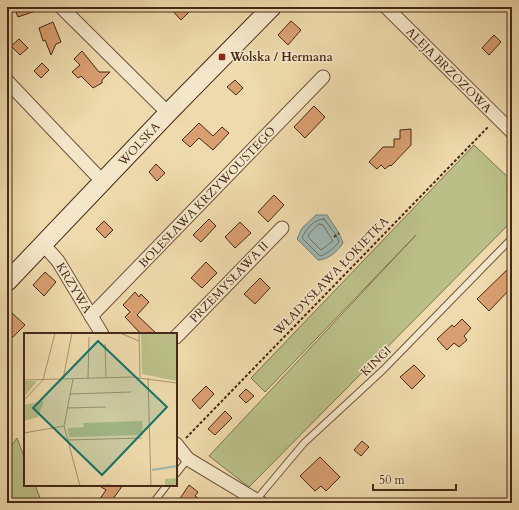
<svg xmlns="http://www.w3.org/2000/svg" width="519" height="510" font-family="Cardo,serif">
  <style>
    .green { fill: #babf88; stroke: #80744f }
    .water { fill: #9eb8b4; stroke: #7b7f75 }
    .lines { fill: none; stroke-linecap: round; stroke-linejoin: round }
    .shore { stroke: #727065; stroke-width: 1 }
    .building { fill: #d99f70; stroke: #472916 }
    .lane-casing { stroke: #71553c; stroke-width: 8 }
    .street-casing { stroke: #71553c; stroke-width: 15 }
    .secondary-casing { stroke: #472916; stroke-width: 20 }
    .path { stroke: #472916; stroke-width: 2; stroke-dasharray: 3 2; stroke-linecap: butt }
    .lane { stroke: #f4e7c9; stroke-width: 6 }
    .street { stroke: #f4e7c9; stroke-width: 13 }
    .secondary { stroke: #f4e7c9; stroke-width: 18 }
    .poi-dot { fill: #8f2418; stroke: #f4e7c9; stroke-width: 1.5 }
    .labels { text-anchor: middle; stroke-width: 3; stroke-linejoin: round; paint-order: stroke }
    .poi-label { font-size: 12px; font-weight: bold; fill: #472916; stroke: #f4e7c9; text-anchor: start }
    .street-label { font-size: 12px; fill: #472916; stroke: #f4e7c9 }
    .inset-river { fill: none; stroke: #9eb8b4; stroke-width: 2 }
    .inset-road { fill: none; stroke: #ab9370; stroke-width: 1 }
    .view { fill: #0f766e; fill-opacity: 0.15; stroke: #0f766e; stroke-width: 2 }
    .inset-edge { fill: none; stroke: #472916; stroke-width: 2 }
  </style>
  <rect width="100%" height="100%" fill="#eedaac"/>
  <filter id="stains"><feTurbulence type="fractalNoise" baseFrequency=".005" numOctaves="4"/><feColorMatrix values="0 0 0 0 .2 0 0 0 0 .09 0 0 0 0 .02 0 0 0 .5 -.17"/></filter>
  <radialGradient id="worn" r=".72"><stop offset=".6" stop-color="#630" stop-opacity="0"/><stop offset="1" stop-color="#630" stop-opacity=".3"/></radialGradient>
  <g class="green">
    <path d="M474,145l38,36v40l-263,266 -40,-31 207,-221 -151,157 -14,-14z"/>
    <path d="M17,438l8,21v26h10l7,18h-35v-51z"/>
  </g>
  <path class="water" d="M316,215h11l12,18 4,10c-5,8 -15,17 -25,17l-21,-21 5,-11z"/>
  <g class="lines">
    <g class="shore">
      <path d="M324,219l12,16 3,7c-4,5 -13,13 -19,14l-18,-18c4,-9 12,-19 22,-19z"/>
      <path d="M319,224l4,1 10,16 -12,9 -13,-13 1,-3z"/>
    </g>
  </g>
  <g class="building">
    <path d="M14,7h29l1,1 -26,9z"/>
    <path d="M169,7h25l-13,13z"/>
    <path d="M291,21l10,9 -13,15 -10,-10z"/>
    <path d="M53,22l8,20 -5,2 -5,11 -6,-15 -2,1 -4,-13z"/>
    <path d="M494,35l7,7 -12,13 -7,-7z"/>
    <path d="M19,39l9,9 -8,7 -9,-9z"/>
    <path d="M82,51l17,21h11l-8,8v3l-9,5 -12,-12 -3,2 -6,-6 8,-7 -6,-6z"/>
    <path d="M42,63l7,7 -8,8 -7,-7z"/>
    <path d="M235,80l8,8 -7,7 -9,-8z"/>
    <path d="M314,106l11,11 -20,21 -11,-11z"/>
    <path d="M199,123l14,13 9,-9 7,6 -16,17 -14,-12 -9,9 -8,-7z"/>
    <path d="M411,129v16l-20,21 -1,-1 -5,4 -4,-4 -4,4 -8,-7 14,-15h11v-8h6v-9z"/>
    <path d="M156,164l9,9 -8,8 -8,-9z"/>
    <path d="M274,195l10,10 -16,17 -10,-10z"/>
    <path d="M209,219l7,7 -15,16 -8,-7z"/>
    <path d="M104,221l9,9 -8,8 -9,-9z"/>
    <path d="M240,222l11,11 -16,15 -10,-11z"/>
    <path d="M206,262l11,11 -15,15 -11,-10z"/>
    <path d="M512,265v22l-23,24 -12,-12z"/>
    <path d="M45,272l11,10 -12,14 -11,-11z"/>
    <path d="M260,278l10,10 -15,16 -11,-10z"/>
    <path d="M135,292l4,5 2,-3 8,8 -12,13 20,19h-16l-16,-17 5,-5 -7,-7z"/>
    <path d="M12,313l13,12 -18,18v-25z"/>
    <path d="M462,319l9,9 -7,8 3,4 -8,7 -5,-4 -7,7 -10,-11 15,-14 2,2z"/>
    <path d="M414,365l11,11 -13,13 -12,-12z"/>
    <path d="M206,386l8,8 -14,15 -8,-9z"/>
    <path d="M246,389l8,7 -8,7 -7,-7z"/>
    <path d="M225,411l7,7 -17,17 -7,-6z"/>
    <path d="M362,441l7,6 -8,9 -7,-6z"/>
    <path d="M320,457l20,20 -14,14 -5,-5 -6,5 -15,-15z"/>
    <path d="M98,485h25l-13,18h-13l9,-13z"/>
    <path d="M189,485l9,7 -3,4 10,7h-28z"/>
  </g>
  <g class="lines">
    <defs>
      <g id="lane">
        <path d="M176,474l12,-15"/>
        <path d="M256,500l48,-57 79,-73 129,-132"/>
        <path d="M153,503l14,-18"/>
      </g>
      <g id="street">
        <path d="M61,7l107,106"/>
        <path d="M386,7l126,125"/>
        <path d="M7,81l96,101"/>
        <path d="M43,244l15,17 44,73"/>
        <path d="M91,316l232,-239"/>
        <path d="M176,337l106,-109"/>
        <path d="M176,444l12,15 73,44"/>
      </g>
      <path id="secondary" d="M7,282l161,-169 104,-106"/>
    </defs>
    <use href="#lane" class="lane-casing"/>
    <use href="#street" class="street-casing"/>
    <use href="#secondary" class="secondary-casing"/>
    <g class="path">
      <path d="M334,237l5,-4"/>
      <path d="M186,438l303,-312"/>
    </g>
    <use href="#lane" class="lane"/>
    <use href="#street" class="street"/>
    <use href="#secondary" class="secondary"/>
  </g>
  <rect class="poi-dot" x="218" y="53" width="8" height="8" rx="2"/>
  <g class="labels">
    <g class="poi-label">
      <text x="230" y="61">Wolska / Hermana</text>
    </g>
    <g class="street-label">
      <text transform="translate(449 70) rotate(45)" y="4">ALEJA BRZOZOWA</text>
      <text transform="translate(139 144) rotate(-47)" y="4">WOLSKA</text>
      <text transform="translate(207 197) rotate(-46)" y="4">BOLESŁAWA KRZYWOUSTEGO</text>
      <text transform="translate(331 276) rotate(-46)" y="4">WŁADYSŁAWA ŁOKIETKA</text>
      <text transform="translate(229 282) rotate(-46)" y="4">PRZEMYSŁAWA II</text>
      <text transform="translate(74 288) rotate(59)" y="4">KRZYWA</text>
      <text transform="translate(376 361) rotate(-44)" y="4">KINGI</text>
    </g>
  </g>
  <g transform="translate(24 333)">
    <rect width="153" height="153" fill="#eedaac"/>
    <path d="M117,0h36v48l-35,-7zM0,48h13l-13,16zM20,68l-6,16 -14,4v-16zM118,88l1,14 -74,2 -1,-9 16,-1 -1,-4zM153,145v8h-12v-7z" fill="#babf88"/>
    <path class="inset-river" d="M128,137l25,-4"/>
    <path class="inset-road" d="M96,0l19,8M115,0l1,44M81,11l1,33M64,45l1,-41M124,45l3,108M39,46l9,-46M49,46l-9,47 16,60M0,47l107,-3 46,6M46,61l61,-2M0,67l19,-20 12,-47M43,75l39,-1M0,100l40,-7M44,107l74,-2M59,153l28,-1"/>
    <path class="view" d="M74,8l69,66 -65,68 -69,-67z"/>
    <rect width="153" height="153" class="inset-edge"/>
  </g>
  <rect width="519" height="510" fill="none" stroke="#eedaac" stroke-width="24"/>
  <rect x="8" y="8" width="503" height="494" fill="none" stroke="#472916" stroke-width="2"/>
  <rect x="12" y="12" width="495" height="486" fill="none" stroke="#472916"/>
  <path d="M373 484v6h83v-6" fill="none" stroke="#472916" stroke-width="2"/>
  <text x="379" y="484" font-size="12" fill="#472916" stroke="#f4e7c9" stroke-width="3" paint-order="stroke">50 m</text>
  <rect width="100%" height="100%" filter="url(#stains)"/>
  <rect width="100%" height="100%" fill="url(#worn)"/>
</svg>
